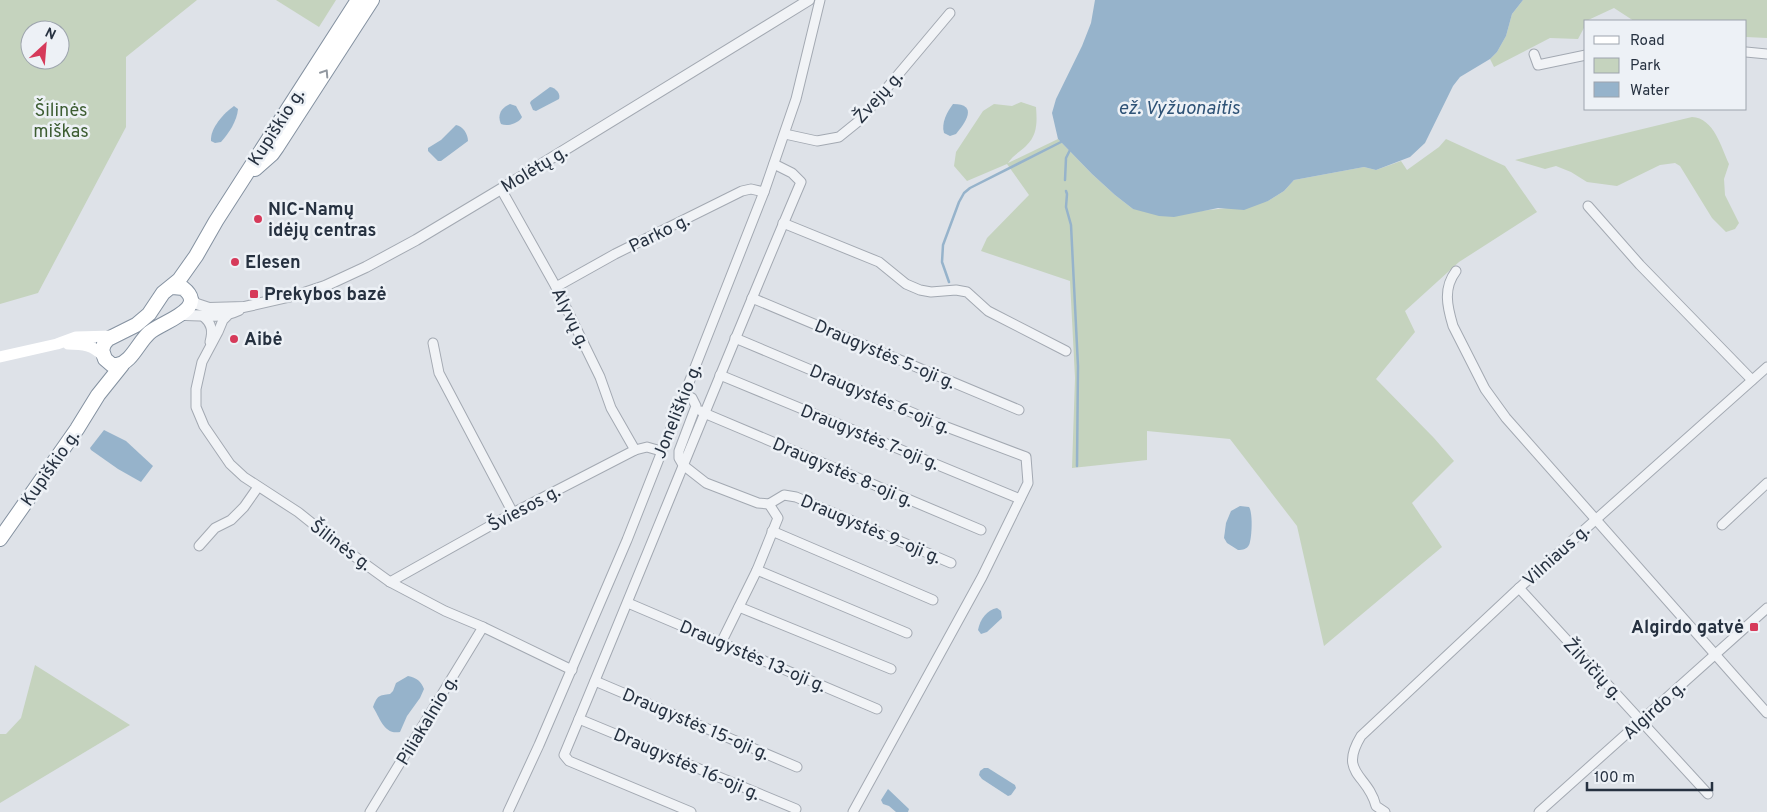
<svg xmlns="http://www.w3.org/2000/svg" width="1767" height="812" font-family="Overpass,sans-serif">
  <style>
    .green { fill: #c5d3be; fill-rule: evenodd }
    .water { fill: #96b3cb }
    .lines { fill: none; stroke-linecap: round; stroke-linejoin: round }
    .stream { stroke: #96b3cb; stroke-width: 2.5 }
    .minor-casing { stroke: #a3a9b2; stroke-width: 11 }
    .tertiary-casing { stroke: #a3a9b2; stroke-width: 12 }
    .trunk-casing { stroke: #8491a0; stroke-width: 16 }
    .minor { stroke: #f1f3f6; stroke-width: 9 }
    .tertiary { stroke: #f1f3f6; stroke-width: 10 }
    .secondary { stroke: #fff; stroke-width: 11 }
    .trunk { stroke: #fff; stroke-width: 14 }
    .oneway { stroke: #9298a0 }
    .poi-dot { fill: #d63a5a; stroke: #edf1f6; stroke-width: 2 }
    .labels { text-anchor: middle; stroke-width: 5; stroke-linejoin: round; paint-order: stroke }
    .street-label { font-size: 18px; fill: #263140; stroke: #edf1f6 }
    .park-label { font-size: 18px; fill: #3d5d32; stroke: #edf1f6 }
    .poi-label { font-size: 18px; font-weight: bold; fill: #263140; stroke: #edf1f6; text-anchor: start }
    .water-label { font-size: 19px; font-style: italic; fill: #2e5276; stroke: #edf1f6 }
  </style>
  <rect width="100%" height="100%" fill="#dee2e8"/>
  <g class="green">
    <path d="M0,0h197l-71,57v70l-88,166 -38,11zM30,30h30v30h-30z"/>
    <path d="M276,0h60l-17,27z"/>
    <path d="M1523,0h244v38l-21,-1v-16h-112l-20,-13 -28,13v3l-8,15 -28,-1 -56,29 -4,-8 7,-7 9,-16 6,-22z"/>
    <path d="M1021,102l15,5c1,14 2,28 -10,39 -6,6 -13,9 -18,17l50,-24 34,35 23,21 18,14 66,2 29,-3 40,-7 16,-10 10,-11 70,-13 12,3 25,-9 6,9 32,-23 7,-8 59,27 32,46 -78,50 -54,49 10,21 -39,47 58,59 20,23 -42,42 30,44 -118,99 -27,-120 -67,-87 -83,-8v29l-75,8 3,-90 -5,-97 -89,-30 6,-13 42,-43 -22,-31 -40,17 -13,-15 2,-14 27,-41 11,-7 18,2z"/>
    <path d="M1692,117c22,1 29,30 37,47l-5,15 1,16 14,28 -4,6 -9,3 -14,-14 -32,-52 -5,-3 -15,2 -43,21 -30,-4 -16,-10 -15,-6 -11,3 -30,-9z"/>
    <path d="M35,665l95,60 -130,78v-69h6l15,-16z"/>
  </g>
  <g class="water">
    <path d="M1095,0h428l-11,14 -6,22 -9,16 -7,7 -30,18 -7,9 -28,57 -15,14 -34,13 -12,-3 -70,13 -10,11 -16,10 -24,9 -26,-2 -44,9 -15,-1 -26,-7 -18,-14 -23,-21 -34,-35 -6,-26 4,-14 26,-53 9,-23z"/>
    <path d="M550,87c6,1 11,7 9,12l-23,12 -3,-1 -3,-7 1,-2z"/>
    <path d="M510,104l6,2 6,11c-3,6 -14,10 -21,7 -4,-9 0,-16 9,-20z"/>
    <path d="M953,104c26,0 12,19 3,30l-6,2 -6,-3c-3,-10 3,-21 9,-29z"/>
    <path d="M234,106l4,3c-1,12 -9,24 -17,33l-6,1 -4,-2c-1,-13 13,-28 23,-35z"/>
    <path d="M456,125c7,1 12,9 12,16l-27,20h-3l-10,-10v-3l13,-8z"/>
    <path d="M104,430l22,11 27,25 -12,16 -23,-13 -27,-19 -1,-2z"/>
    <path d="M1240,506l9,1c4,6 3,31 0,38 -2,4 -6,5 -11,5l-11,-7 -3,-5 2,-15 5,-12z"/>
    <path d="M997,608l4,3 1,7 -15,14 -6,2 -3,-4c2,-11 9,-20 19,-22z"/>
    <path d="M408,676c9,2 13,5 16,13l-4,9 -13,18 -7,16c-16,3 -20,-14 -27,-25 5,-13 6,-11 17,-13l3,-3 3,-8z"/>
    <path d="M984,768h4l27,17 1,3 -5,7 -3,1 -26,-17 -3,-4 1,-4z"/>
    <path d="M888,789l21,20 -1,3h-12l-7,-6 -6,-2 -2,-4z"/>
  </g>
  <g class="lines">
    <g class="stream">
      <path d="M1065,180l1,-22 4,-8"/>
      <path d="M1066,191l1,3 -1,13 5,18 7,141 -1,100"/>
      <path d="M949,282l-7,-20 1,-17 16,-43 5,-9 6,-5 91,-46"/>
    </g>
    <defs>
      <g id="minor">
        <path d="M1746,52l21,2"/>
        <path d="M1534,54l4,11 48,-10"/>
        <path d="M785,134l32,7 22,-4 21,-17 90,-107"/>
        <path d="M501,189l55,98 44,90 11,31 24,42"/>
        <path d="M1588,206l52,59 112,115"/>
        <path d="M783,223l96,39 27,22 14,6 11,2 25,-2 11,2 21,19 78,40"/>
        <path d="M1456,271c-13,17 -9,35 -3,55l32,63 21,29 261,295"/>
        <path d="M556,287l59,-33 127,-63 9,-2 13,3"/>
        <path d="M752,298l267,112"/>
        <path d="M227,316l-4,4 -5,12 -16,30 -6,27v18l8,19 26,38 14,13 54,35 45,36 47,34 55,29 38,16 89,43"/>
        <path d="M204,317c8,7 9,14 6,25"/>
        <path d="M735,338l209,88 82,31 2,26 -46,94 -129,235"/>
        <path d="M433,343l6,30 74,140"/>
        <path d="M720,375l300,124"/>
        <path d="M684,394l8,4 4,8 -17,45v7l4,7 23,18 52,20 11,1 15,-9 12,2 155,66"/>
        <path d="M701,411l3,2 277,117"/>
        <path d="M1722,525l45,-42"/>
        <path d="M772,531l161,69"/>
        <path d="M199,546l16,-18 16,-8 13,-13 14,-20"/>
        <path d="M757,570l150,63"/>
        <path d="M390,582l123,-69 122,-63 12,-3 14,4"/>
        <path d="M1519,588l189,206"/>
        <path d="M628,603l249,106"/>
        <path d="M739,607l152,62"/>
        <path d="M721,643l36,-73 21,-52 -9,-14"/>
        <path d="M595,681l202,86"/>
        <path d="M579,719l217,90"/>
        <path d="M370,812l113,-185"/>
        <path d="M508,812l31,-67 88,-205 137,-348 32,-93 24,-99"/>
        <path d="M691,812l-122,-51 -5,-6c80,-191 156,-383 237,-573l-9,-9 -18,-9"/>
        <path d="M1385,812l-9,-6c-8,-32 -38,-32 -15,-70l158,-148 248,-221"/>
        <path d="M1539,812l228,-204"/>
      </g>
      <g id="tertiary">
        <path d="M190,298l7,6 12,4 35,-1 57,-13 24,-8 41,-19 50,-27 85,-51 308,-189"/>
        <path d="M181,315c23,-1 36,5 58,-5"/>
      </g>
      <g id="trunk">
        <path d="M255,169l17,-15 5,-7 95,-147"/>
        <path d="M173,287l10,1c27,21 -22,34 -34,45 -11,10 -18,30 -32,32h-5l-7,-6 -3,-9 2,-6 4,-5 28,-14 13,-11 14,-21 16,-13 17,-24 20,-35 142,-221"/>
        <path d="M0,539l77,-110 21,-34 24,-30"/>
      </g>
    </defs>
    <use href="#minor" class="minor-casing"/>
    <use href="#tertiary" class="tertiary-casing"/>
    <use href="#trunk" class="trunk-casing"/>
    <use href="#minor" class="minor"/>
    <use href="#tertiary" class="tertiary"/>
    <g class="secondary">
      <path d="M68,344c15,0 25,1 35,12"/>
      <path d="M0,357l57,-13 19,-7 37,-1"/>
    </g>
    <use href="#trunk" class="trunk"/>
  </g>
  <defs><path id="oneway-chevron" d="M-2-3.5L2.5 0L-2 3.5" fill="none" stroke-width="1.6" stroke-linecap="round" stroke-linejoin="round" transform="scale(1.25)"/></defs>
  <use class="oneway" href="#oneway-chevron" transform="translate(325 73) rotate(-57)"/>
  <g class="poi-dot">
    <circle cx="258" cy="219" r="5"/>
    <circle cx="235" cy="262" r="5"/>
    <rect x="249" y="289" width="10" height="10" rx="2.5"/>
    <circle cx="234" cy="339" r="5"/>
    <rect x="1749" y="622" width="10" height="10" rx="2.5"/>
  </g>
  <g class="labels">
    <g class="street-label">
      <text transform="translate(878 97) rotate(-48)" y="6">Žvejų g.</text>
      <text transform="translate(276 127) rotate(-57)" y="6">Kupiškio g.</text>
      <text transform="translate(534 169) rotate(-31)" y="6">Molėtų g.</text>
      <text transform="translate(659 233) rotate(-26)" y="6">Parko g.</text>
      <text transform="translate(571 318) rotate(64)" y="6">Alyvų g.</text>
      <text transform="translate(885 354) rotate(23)" y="6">Draugystės 5-oji g.</text>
      <text transform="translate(880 399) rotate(23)" y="6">Draugystės 6-oji g.</text>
      <text transform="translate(677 411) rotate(-68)" y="6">Joneliškio g.</text>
      <text transform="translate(870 437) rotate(22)" y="6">Draugystės 7-oji g.</text>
      <text transform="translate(50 468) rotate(-55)" y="6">Kupiškio g.</text>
      <text transform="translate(843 472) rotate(23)" y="6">Draugystės 8-oji g.</text>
      <text transform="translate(524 508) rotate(-28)" y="6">Šviesos g.</text>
      <text transform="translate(871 529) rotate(23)" y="6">Draugystės 9-oji g.</text>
      <text transform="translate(341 545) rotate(37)" y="6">Šilinės g.</text>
      <text transform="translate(1556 555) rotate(-42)" y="6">Vilniaus g.</text>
      <text transform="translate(753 656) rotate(23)" y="6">Draugystės 13-oji g.</text>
      <text transform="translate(1593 669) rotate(47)" y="6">Žilvičių g.</text>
      <text transform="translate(1654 710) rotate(-42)" y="6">Algirdo g.</text>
      <text transform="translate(427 720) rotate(-59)" y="6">Piliakalnio g.</text>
      <text transform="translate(696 724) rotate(23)" y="6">Draugystės 15-oji g.</text>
      <text transform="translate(687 764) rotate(23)" y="6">Draugystės 16-oji g.</text>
    </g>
    <g class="park-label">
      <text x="61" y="116">Šilinės<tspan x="61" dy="21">miškas</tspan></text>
    </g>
    <g class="poi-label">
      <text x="268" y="215">NIC-Namų<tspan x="268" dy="21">idėjų centras</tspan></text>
      <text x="245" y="268">Elesen</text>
      <text x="264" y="300">Prekybos bazė</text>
      <text x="244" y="345">Aibė</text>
      <text x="1744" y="633" text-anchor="end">Algirdo gatvė</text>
    </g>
    <g class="water-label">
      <text x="1179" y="114">ež. Vyžuonaitis</text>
    </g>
  </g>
  <rect x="1584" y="20" width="162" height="90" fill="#edf1f6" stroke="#9da4ad"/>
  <rect x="1594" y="36" width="25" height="8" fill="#ffffff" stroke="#9da4ad"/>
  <text x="1630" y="45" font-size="15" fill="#263140">Road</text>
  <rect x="1594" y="58" width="25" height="15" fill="#c5d3be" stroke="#9da4ad"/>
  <text x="1630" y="70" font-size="15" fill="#263140">Park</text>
  <rect x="1594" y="82" width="25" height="15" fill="#96b3cb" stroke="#9da4ad"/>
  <text x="1630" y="95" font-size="15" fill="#263140">Water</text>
  <g transform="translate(45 45) rotate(26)"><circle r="24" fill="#edf1f6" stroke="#9da4ad"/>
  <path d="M0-4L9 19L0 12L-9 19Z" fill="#d63a5a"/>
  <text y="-8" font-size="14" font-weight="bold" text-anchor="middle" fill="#263140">N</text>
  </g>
  <path d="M1587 782v8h125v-8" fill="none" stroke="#263140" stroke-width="2.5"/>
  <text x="1594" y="782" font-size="15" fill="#263140" stroke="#edf1f6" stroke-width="4" paint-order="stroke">100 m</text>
</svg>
